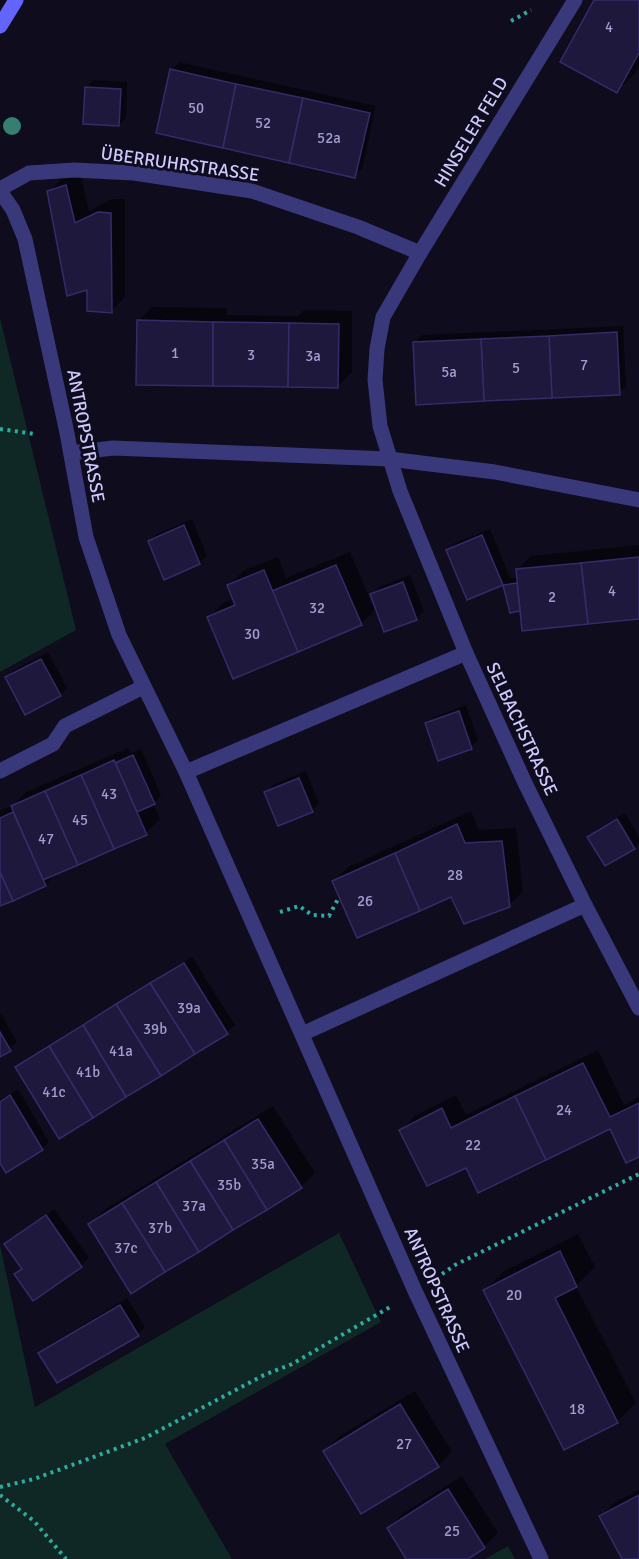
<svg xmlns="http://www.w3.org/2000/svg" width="639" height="1559" font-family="Signika,sans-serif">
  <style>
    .green { fill: #0f2725 }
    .shadow { fill: #0007 }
    .building { fill: #1e183d; stroke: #352b69; stroke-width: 1.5 }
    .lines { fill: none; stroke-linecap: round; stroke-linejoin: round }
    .path { stroke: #2fac9f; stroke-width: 4; stroke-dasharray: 3 4.5; stroke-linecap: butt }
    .lane { stroke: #38387b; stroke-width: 15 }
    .street { stroke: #38387b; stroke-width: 15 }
    .secondary { stroke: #6264fc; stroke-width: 15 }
    .tree { fill: #367e71 }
    .labels { text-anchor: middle; stroke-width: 6; stroke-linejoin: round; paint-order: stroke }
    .number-label { font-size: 15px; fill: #a19dce }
    .street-label { font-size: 18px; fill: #cdc9fe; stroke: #0e0c1d }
  </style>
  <rect width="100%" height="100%" fill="#0e0c1d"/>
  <g class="green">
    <path d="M0,318l76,312 -76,42z"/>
    <path d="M339,1233l42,89 -216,122 67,115h-232v-314l35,162z"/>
    <path d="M508,1546l7,13h-30z"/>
  </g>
  <g class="shadow">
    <path d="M596,0h43v66l-4,7 -18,18z"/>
    <path d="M179,62l197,44 -14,63 -8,7 -196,-44 14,-63z"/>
    <path d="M94,80l33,2 -1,36 -7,7 -33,-37z"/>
    <path d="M80,172l9,39 24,-12h12v98l-14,14 -62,-119 14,-15z"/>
    <path d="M152,307l75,1v7l71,1 6,-6 48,1v61l-14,14 -200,-65z"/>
    <path d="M623,326l3,60 -7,7 -204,-50 7,-8z"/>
    <path d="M192,519l15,37 -8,7 -50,-22 8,-7z"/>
    <path d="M490,529l20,49 8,-1 -1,-7 14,-14 108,-11v72l-118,-9 -10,3 -7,-28 -37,15 -19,-48 7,-7z"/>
    <path d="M350,552l22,52 3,-1 -3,-9 7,-7 31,-12 14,36 -7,7 -32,12 -8,-22 -16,16 -152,-7 14,-14 11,-5 -5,-13 14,-14 35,-14 8,21z"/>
    <path d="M48,652l19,36 -7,7 -53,-18 7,-7z"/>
    <path d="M466,705l12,35 -7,7 -44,-23 7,-7z"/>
    <path d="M128,748l3,5 10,-4 20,46 -8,9 7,15 -14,14 -88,39 -13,13 -45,20v-94l13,-6 13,-13z"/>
    <path d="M306,771l13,32 -7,8 -46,-19 7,-7z"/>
    <path d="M471,811l8,19 37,-2 7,63 -14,14 -57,-10 -118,-14 14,-14z"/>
    <path d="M625,813l14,24v5l-5,6 -45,-11 7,-7z"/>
    <path d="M192,957l43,68 -8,7 -167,105 -43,-70 7,-7z"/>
    <path d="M1,1014l16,28 -17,13v-40z"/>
    <path d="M598,1050l26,55 15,-8v58l-28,-28 -144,39 -66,-36 14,-14 41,-21 10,20z"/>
    <path d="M18,1089l31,53 -7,7 -42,11v-60z"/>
    <path d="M273,1106l42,67 -14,14 -211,37 14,-14z"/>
    <path d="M54,1209l35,49 -8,8 -47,33 -18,-25 7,-7 -17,-23z"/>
    <path d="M578,1234l17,33 -19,19 60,117 -19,19 -132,-132 18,-18z"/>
    <path d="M127,1298l18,29 -7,7 -98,19 8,-7z"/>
    <path d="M415,1391l37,61 -14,14 -114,-15 14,-14z"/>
    <path d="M462,1476l36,57 -14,14 -19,12h-57l-19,-31 13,-14z"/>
    <path d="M639,1490v69h-15l-23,-43 14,-14z"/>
  </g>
  <g class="building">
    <path d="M594,0h45v53l-22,40 -57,-31z"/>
    <path d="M170,69l66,15 -13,64 -67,-15z"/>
    <path d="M236,84l67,14 -14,65 -66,-15z"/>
    <path d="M85,87l36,2 -2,37 -36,-2z"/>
    <path d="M303,98l67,15 -15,65 -66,-15z"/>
    <path d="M66,185l9,38 23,-11 13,1 1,100 -25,-2v-21l-20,6 -20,-105z"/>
    <path d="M137,320l76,2v64l-77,-1z"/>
    <path d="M213,322l76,1 -1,64 -75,-1z"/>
    <path d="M289,323l50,1 -1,64 -50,-1z"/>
    <path d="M617,332l3,63 -68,3 -3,-62z"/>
    <path d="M549,336l3,62 -68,3 -3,-62z"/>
    <path d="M481,339l3,62 -68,4 -3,-63z"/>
    <path d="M184,525l16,39 -36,16 -16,-39z"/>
    <path d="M482,535l21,50 -36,15 -21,-50z"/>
    <path d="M639,557v62l-51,5 -7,-61z"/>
    <path d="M581,563l7,61 -66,7 -6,-62z"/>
    <path d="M336,565l26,60 -64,27 -26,-61z"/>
    <path d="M264,570l34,82 -65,27 -26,-62 28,-12 -8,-20z"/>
    <path d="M403,582l14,38 -33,12 -14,-38z"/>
    <path d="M517,583l3,28 -10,2 -7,-28z"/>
    <path d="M41,659l20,37 -36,19 -20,-38z"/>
    <path d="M459,711l13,38 -34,12 -13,-38z"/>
    <path d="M133,755l22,49 -18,8 -22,-49z"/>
    <path d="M114,760l33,75 -33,14 -33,-74z"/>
    <path d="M81,775l33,74 -36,16 -33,-74z"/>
    <path d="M299,778l14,34 -35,14 -14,-34z"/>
    <path d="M45,791l33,74 -35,15 -32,-74z"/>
    <path d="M13,812l33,74 -33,15 -13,-29v-54z"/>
    <path d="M617,819l18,30 -30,17 -18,-29z"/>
    <path d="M457,824l8,19 37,-2 8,66 -46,17 -13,-27 -31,14 -25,-58z"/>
    <path d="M395,853l25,58 -63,27 -25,-57z"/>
    <path d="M0,872l13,29 -13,5z"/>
    <path d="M184,963l44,71 -33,20 -45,-71z"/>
    <path d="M150,983l45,71 -34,22 -45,-72z"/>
    <path d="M116,1004l45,72 -35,21 -43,-72z"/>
    <path d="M83,1025l43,72 -33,21 -44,-72z"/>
    <path d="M0,1032l11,19 -11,6z"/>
    <path d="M49,1046l44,72 -34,21 -44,-72z"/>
    <path d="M583,1063l27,54 29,-14v54l-13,6 -16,-34 -64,31 -31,-64z"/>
    <path d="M10,1095l33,55 -37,23 -6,-10v-61z"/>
    <path d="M515,1096l31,64 -68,33 -12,-25 -39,18 -28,-56 43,-22 9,20z"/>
    <path d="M258,1119l44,69 -35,22 -43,-70z"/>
    <path d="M224,1140l43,70 -34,20 -43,-69z"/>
    <path d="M190,1161l43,69 -34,22 -43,-70z"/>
    <path d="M156,1182l43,70 -34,20 -43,-69z"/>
    <path d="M122,1203l43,69 -34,22 -43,-70z"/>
    <path d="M46,1215l36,52 -49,34 -19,-27 8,-5 -18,-25z"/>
    <path d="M560,1251l17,36 -22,11 63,125 -54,27 -81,-160z"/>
    <path d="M120,1305l19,31 -82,47 -19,-30z"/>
    <path d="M400,1404l39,63 -78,47 -38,-63z"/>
    <path d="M448,1489l37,59 -17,11h-62l-19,-31z"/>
    <path d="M639,1495v64h-17l-23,-43z"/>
  </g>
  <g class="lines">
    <g class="path">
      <path d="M511,21l20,-11"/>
      <path d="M0,429l35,5"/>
      <path d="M280,912l19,-6 13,9 17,1 10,-19"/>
      <path d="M442,1274l13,-9 184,-91"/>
      <path d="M0,1487l34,-8 111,-41 119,-63 28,-11 98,-57"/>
      <path d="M0,1495l34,26 32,38"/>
    </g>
    <path class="lane" d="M0,771l53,-27 12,-18 78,-39"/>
    <g class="street">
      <path d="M575,0l-155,253 -37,64 -6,32 -2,31 5,46 20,65 66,162 59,130 60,122 54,103"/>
      <path d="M0,189l29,-16 45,-3 60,3 118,18 106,36 62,26"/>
      <path d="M0,191l13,19 12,29 42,194 19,104 33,98 67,137 229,519 126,268"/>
      <path d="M71,453l42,-5 276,11 106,13 144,28"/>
      <path d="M186,772l280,-119"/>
      <path d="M302,1034l283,-129"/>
    </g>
    <path class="secondary" d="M0,26l16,-26"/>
  </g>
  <circle class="tree" cx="12" cy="126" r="9"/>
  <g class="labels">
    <g class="number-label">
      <text x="609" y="32">4</text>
      <text x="196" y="113">50</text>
      <text x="263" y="128">52</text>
      <text x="329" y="143">52a</text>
      <text x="175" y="358">1</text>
      <text x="251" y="360">3</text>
      <text x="313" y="361">3a</text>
      <text x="584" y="370">7</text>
      <text x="516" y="373">5</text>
      <text x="449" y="377">5a</text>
      <text x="612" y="596">4</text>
      <text x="552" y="602">2</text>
      <text x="317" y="613">32</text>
      <text x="252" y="639">30</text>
      <text x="109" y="799">43</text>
      <text x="80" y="825">45</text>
      <text x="46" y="844">47</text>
      <text x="455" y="880">28</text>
      <text x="365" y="906">26</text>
      <text x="189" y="1013">39a</text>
      <text x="155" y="1034">39b</text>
      <text x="121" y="1056">41a</text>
      <text x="88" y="1077">41b</text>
      <text x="54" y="1097">41c</text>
      <text x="564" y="1115">24</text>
      <text x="473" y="1150">22</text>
      <text x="263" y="1169">35a</text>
      <text x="229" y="1190">35b</text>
      <text x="194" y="1211">37a</text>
      <text x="160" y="1233">37b</text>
      <text x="126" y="1253">37c</text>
      <text x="514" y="1300">20</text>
      <text x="577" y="1414">18</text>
      <text x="404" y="1449">27</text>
      <text x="452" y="1536">25</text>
    </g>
    <g class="street-label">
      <text transform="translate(471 132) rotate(-59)" y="6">HINSELER FELD</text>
      <text transform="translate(180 164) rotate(8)" y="6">ÜBERRUHRSTRASSE</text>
      <text transform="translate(86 436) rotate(79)" y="6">ANTROPSTRASSE</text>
      <text transform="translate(522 729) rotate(65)" y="6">SELBACHSTRASSE</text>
      <text transform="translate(437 1290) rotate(66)" y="6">ANTROPSTRASSE</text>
    </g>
  </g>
</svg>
